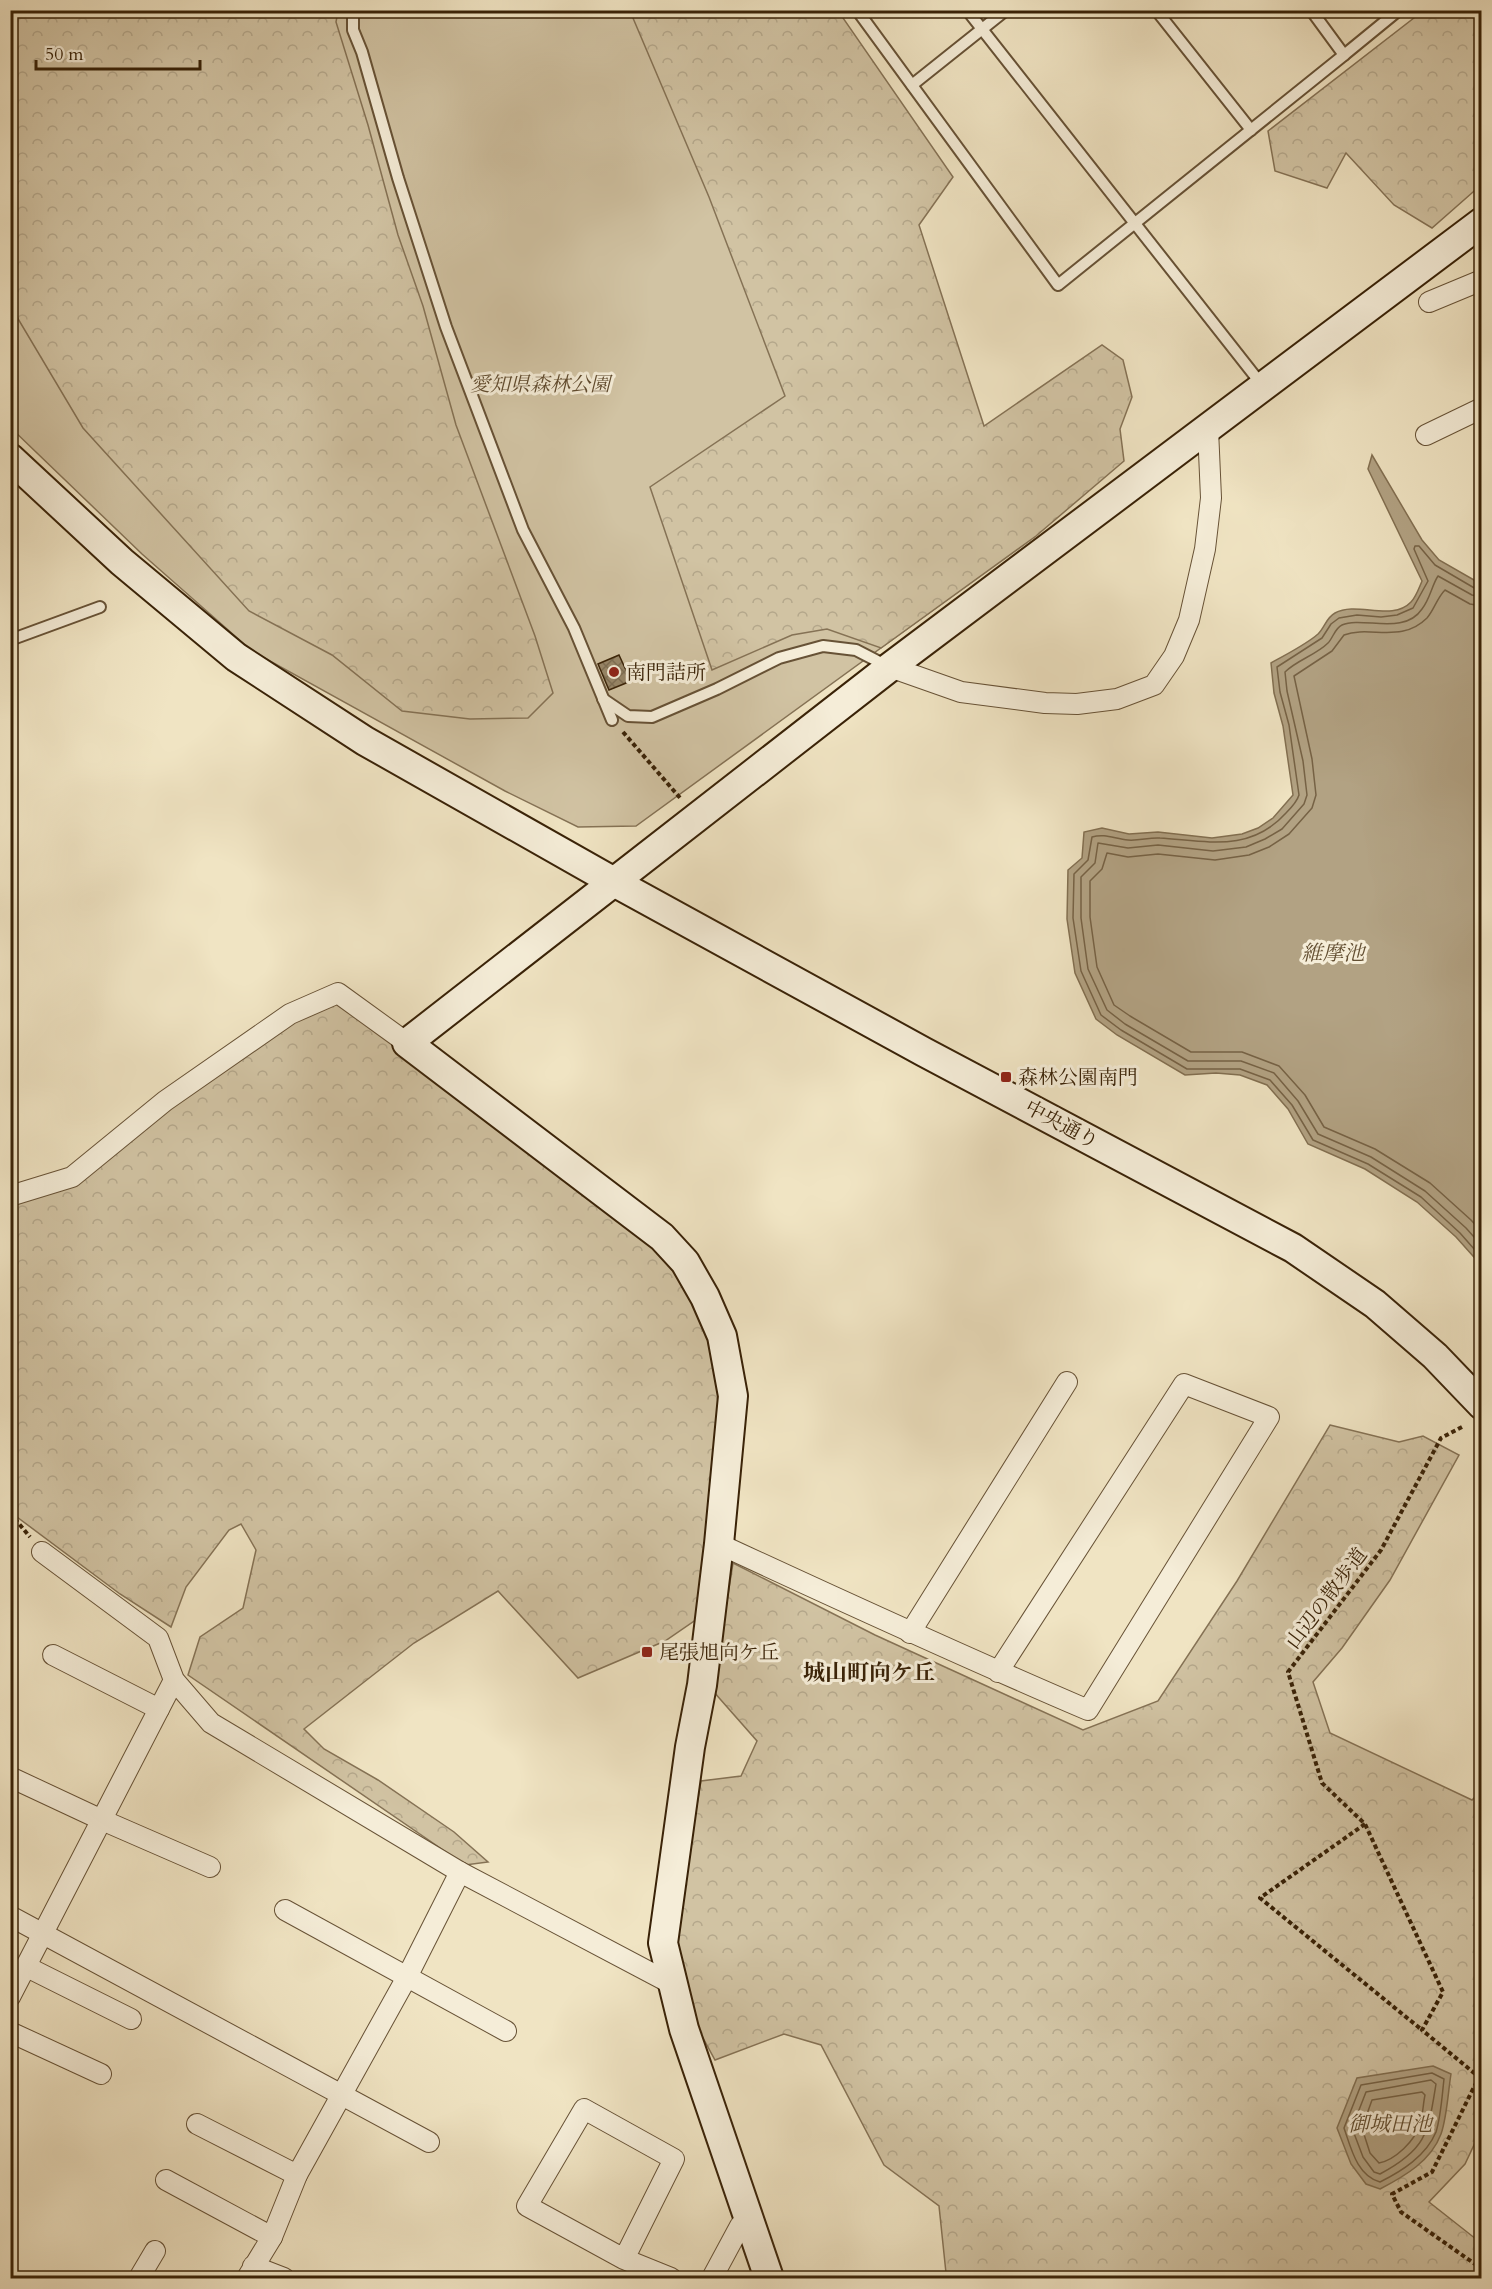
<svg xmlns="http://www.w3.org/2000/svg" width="1492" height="2289" font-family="Cardo,'Noto Serif JP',serif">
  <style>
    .green { fill: #d1c3a3; stroke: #857255; stroke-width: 1.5 }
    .forest { fill: url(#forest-crowns); stroke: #857255; stroke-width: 1.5 }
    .water { fill: #b2a283; stroke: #826f51; stroke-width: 1.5 }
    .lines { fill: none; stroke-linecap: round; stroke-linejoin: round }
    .shore { stroke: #766245; stroke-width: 1.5 }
    .building { fill: url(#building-cross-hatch); stroke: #392207; stroke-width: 1.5 }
    .lane-casing { stroke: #675236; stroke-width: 14 }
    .street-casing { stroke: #675236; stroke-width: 22 }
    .secondary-casing { stroke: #392207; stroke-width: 32 }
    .path { stroke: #392207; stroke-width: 4; stroke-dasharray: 4.5 3; stroke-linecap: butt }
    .lane { stroke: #f5edd8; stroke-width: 10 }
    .street { stroke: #f5edd8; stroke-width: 20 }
    .secondary { stroke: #f5edd8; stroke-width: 28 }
    .poi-dot { fill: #8f2418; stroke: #f5edd8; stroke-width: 2 }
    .labels { text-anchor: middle; stroke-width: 6; stroke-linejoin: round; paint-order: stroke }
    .park-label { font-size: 20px; font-style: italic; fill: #5f4a2e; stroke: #f5edd8 }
    .poi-label { font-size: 20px; fill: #392207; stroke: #f5edd8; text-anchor: start }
    .street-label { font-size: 20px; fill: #392207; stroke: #f5edd8 }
    .water-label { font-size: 21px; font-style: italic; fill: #634f32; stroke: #f5edd8 }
    .quarter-label { font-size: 22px; font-weight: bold; fill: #392207; stroke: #f5edd8 }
  </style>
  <defs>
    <pattern id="forest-crowns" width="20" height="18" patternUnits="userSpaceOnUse" patternTransform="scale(1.5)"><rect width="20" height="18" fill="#d1c3a3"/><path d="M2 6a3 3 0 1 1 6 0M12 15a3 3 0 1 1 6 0" fill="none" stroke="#b4a78b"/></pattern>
    <pattern id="building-cross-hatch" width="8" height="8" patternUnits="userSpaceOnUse" patternTransform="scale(1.5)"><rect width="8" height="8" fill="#988769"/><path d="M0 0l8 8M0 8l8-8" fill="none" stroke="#7d6e54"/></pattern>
  </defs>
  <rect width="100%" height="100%" fill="#f0e4c3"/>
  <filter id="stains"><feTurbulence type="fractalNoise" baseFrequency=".00333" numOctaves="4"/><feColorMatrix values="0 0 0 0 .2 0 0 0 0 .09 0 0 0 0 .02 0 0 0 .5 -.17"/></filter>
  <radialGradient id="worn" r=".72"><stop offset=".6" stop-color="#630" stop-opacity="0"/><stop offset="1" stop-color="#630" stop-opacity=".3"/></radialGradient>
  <path class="green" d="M10,11h790l136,475 99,50 -399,290 -58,1 -73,-36 -253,-140 -110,-97 -131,-126z"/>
  <g class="forest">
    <path d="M10,11h328l-2,11 32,103 30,110 25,71 33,119 79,211 18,57 -25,25 -58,1 -68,-8 -70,-56 -83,-44 -166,-183 -72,-121z"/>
    <path d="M630,11h211l2,7 110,159 -34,48 65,201 118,-81 21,15 9,37 -12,32 4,32 -88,75 -155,112 -54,-19 -35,6 -80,35 -62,-183 135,-91 -76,-199z"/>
    <path d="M1423,11h58v174l-49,43 -38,-23 -48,-52 -19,35 -52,-17 -7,-40z"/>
    <path d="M337,998l323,241 54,98 7,58 -24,224 -32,22 -87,37 -80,-87 -84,52 -110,86 20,20 54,31 76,52 34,30 -23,3 -277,-190 12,-38 43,-29 13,-58 -15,-26 -12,6 -43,57 -15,40 -51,-33 -103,-77 -6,-8 -1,-309 64,-21 217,-162z"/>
    <path d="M1330,1425l69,17 24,-6 36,19 -69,125 -48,68 -29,34 17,51 142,67 9,-9v339l-16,34 -36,38 52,41v35h-547l12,-5 -7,-67 -55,-41 -63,-120 -37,-11 -69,26 -31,-57 -10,-62 27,-160 40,-5 16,-35 -44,-50 20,-128 142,72 208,95 75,-29 79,-120z"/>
  </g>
  <g class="water">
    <path d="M1372,455l50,85 17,20 42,24v681l-25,-28 -39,-35 -52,-33 -57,-25 -20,-35 -21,-24 -27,-10 -24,-2 -31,2 -68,-40 -21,-16 -21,-46 -8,-54 1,-49 14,-12 2,-26 18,-4 27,6 29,-2 54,6 30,-4 16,-6 15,-10 20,-23 -10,-69 -9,-33 -3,-30c14,-8 36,-19 47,-29 7,-7 8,-16 17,-21 22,-12 57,9 76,-11 5,-5 8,-14 11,-21l-54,-112z"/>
    <path d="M1433,2066l18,8c-3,18 -4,43 -10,60 -10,27 -36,42 -61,55l-14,-5 -15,-20 -14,-36 20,-50z"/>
  </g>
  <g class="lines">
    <g class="shore">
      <path d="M1482,590l-6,-1 -41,-24 -16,-19h-4l-1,3 14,32 -15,27 -16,7 -16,2 -24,-2 -18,3 -8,6 -9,14 -45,29 3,25 9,33 10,70c-2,7 -8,13 -13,18 -36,40 -79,28 -126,25 -10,-1 -21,3 -32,2 -13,-1 -23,-7 -36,-3l-4,23 -14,14 -1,44 8,53 20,44 20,15 66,39h53l30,11 22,25 21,35 55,24 53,33 39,36 22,25"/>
      <path d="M1482,597l-10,-2 -34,-19c-6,9 -8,23 -16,33 -18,27 -59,7 -80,16 -7,3 -9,13 -14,18 -12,12 -31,17 -43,29l2,19 16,70 4,34 -3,9 -22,25 -17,10 -19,8 -33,4 -55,-6 -30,3 -30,-5 -3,20 -14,14v41l7,51 19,41 18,14 63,37h53l33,12 24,28 20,33 53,23 54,34 41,37 16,18"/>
      <path d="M1482,606l-12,-2 -25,-14c-8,8 -11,20 -18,28 -26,26 -57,7 -83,17l-12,16 -38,25 18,83 4,36 -4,13 -23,26 -20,13 -20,8 -34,5 -57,-6 -30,3 -21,-4 -5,16 -12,12v36l7,50 17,38 16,11 61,36h51l37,14 26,29 19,32 51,22 55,34 41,37 11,12"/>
      <path d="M1432,2073l12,6c-2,17 -3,37 -8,53 -10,24 -34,39 -56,50 -23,-6 -29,-34 -36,-54l17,-43z"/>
      <path d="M1431,2080l5,4c-8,49 -9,65 -56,90l-6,-2 -11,-15 -11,-29 14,-36z"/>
      <path d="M1422,2092l3,3c-2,9 -2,20 -5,29 -5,17 -25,36 -41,39l-9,-10 -8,-25 10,-28z"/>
    </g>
  </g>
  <path class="building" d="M619,655l12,26 -22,9 -11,-26z"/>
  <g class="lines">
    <defs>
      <g id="lane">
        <path d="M353,10v20l9,22 36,126 48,149 77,203 51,98 38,92"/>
        <path d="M857,10l201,275 286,-230 -33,-45"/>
        <path d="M967,10l295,375"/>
        <path d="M1156,10l95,120"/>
        <path d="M1344,55l55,-45"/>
        <path d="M912,85l94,-75"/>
        <path d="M10,640l90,-33"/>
        <path d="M603,699l25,17 24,1 65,-28 62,-31 44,-12 33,4 31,16"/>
      </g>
      <g id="street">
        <path d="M1429,302l53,-22"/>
        <path d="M1426,435l56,-27"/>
        <path d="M890,667l71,25 84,11 32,1 40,-5 37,-14 20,-29 15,-36 16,-71 6,-51 -3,-69"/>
        <path d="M10,1196l62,-19 93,-76 125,-87 48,-21 69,50"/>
        <path d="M719,1544c123,57 245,113 369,166l181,-293 -85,-33 -186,288"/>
        <path d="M42,1552l116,86 16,42 37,43 249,149"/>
        <path d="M910,1633l157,-251"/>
        <path d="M53,1655l106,54"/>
        <path d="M10,1777l92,43 108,47"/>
        <path d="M285,1910l221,121"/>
        <path d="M10,1916l419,226"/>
        <path d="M27,1967l104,52"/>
        <path d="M10,1997l164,-317"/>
        <path d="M10,2032l91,42"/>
        <path d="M197,2124l100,51"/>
        <path d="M166,2180l106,57"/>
        <path d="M624,2259l50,-100 -90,-50 -57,97 97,53 47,19"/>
        <path d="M253,2266l31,12"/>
        <path d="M139,2278l16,-27"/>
        <path d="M247,2278l25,-41 25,-62 110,-198 53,-105 212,112"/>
        <path d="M712,2278l28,-52 11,-1"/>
      </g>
      <g id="secondary">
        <path d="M10,458l112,104 114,95 129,84 249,141 310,170 369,196 82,56 60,52 47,49"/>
        <path d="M769,2278l-85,-249 -21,-86 27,-196 12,-62 17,-141 14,-148 -11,-60 -17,-39 -20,-35 -23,-25 -255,-194 483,-376 592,-445"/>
      </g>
    </defs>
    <use href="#lane" class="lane-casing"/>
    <use href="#street" class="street-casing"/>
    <use href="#secondary" class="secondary-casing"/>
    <g class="path">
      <path d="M623,732l58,67"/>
      <path d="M1462,1427l-21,11 -60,112 -93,122 34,111 43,41 78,168 -21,38 57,47 -47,95 -40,22 9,18 81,57"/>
      <path d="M10,1513l20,24"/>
      <path d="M1365,1824l-105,74 162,132"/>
    </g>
    <use href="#lane" class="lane"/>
    <use href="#street" class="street"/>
    <use href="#secondary" class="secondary"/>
  </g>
  <g class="poi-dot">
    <circle cx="614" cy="672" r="6"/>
    <rect x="1000" y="1071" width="12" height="12" rx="3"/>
    <rect x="641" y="1646" width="12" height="12" rx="3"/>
  </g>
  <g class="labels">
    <g class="park-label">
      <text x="540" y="391">愛知県森林公園</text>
    </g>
    <g class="poi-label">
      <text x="626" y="679">南門詰所</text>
      <text x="1018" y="1084">森林公園南門</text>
      <text x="659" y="1659">尾張旭向ケ丘</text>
    </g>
    <g class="street-label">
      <text transform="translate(1062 1124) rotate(28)" y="7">中央通り</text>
      <text transform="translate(1326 1598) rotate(-53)" y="7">山辺の散歩道</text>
    </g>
    <g class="water-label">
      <text x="1333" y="960">維摩池</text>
      <text x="1390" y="2131">御城田池</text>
    </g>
    <g class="quarter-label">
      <text x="869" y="1680">城山町向ケ丘</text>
    </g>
  </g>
  <rect width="1492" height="2289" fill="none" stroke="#f0e4c3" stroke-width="36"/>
  <rect x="12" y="12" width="1468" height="2265" fill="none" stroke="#392207" stroke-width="3"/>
  <rect x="18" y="18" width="1456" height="2253" fill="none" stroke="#392207" stroke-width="1.5"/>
  <path d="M36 60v9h164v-9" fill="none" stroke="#392207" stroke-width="3"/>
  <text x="45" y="60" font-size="18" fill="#392207" stroke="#f5edd8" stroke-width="4.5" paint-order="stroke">50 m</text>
  <rect width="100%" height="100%" filter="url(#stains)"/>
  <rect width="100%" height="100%" fill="url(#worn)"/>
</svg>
